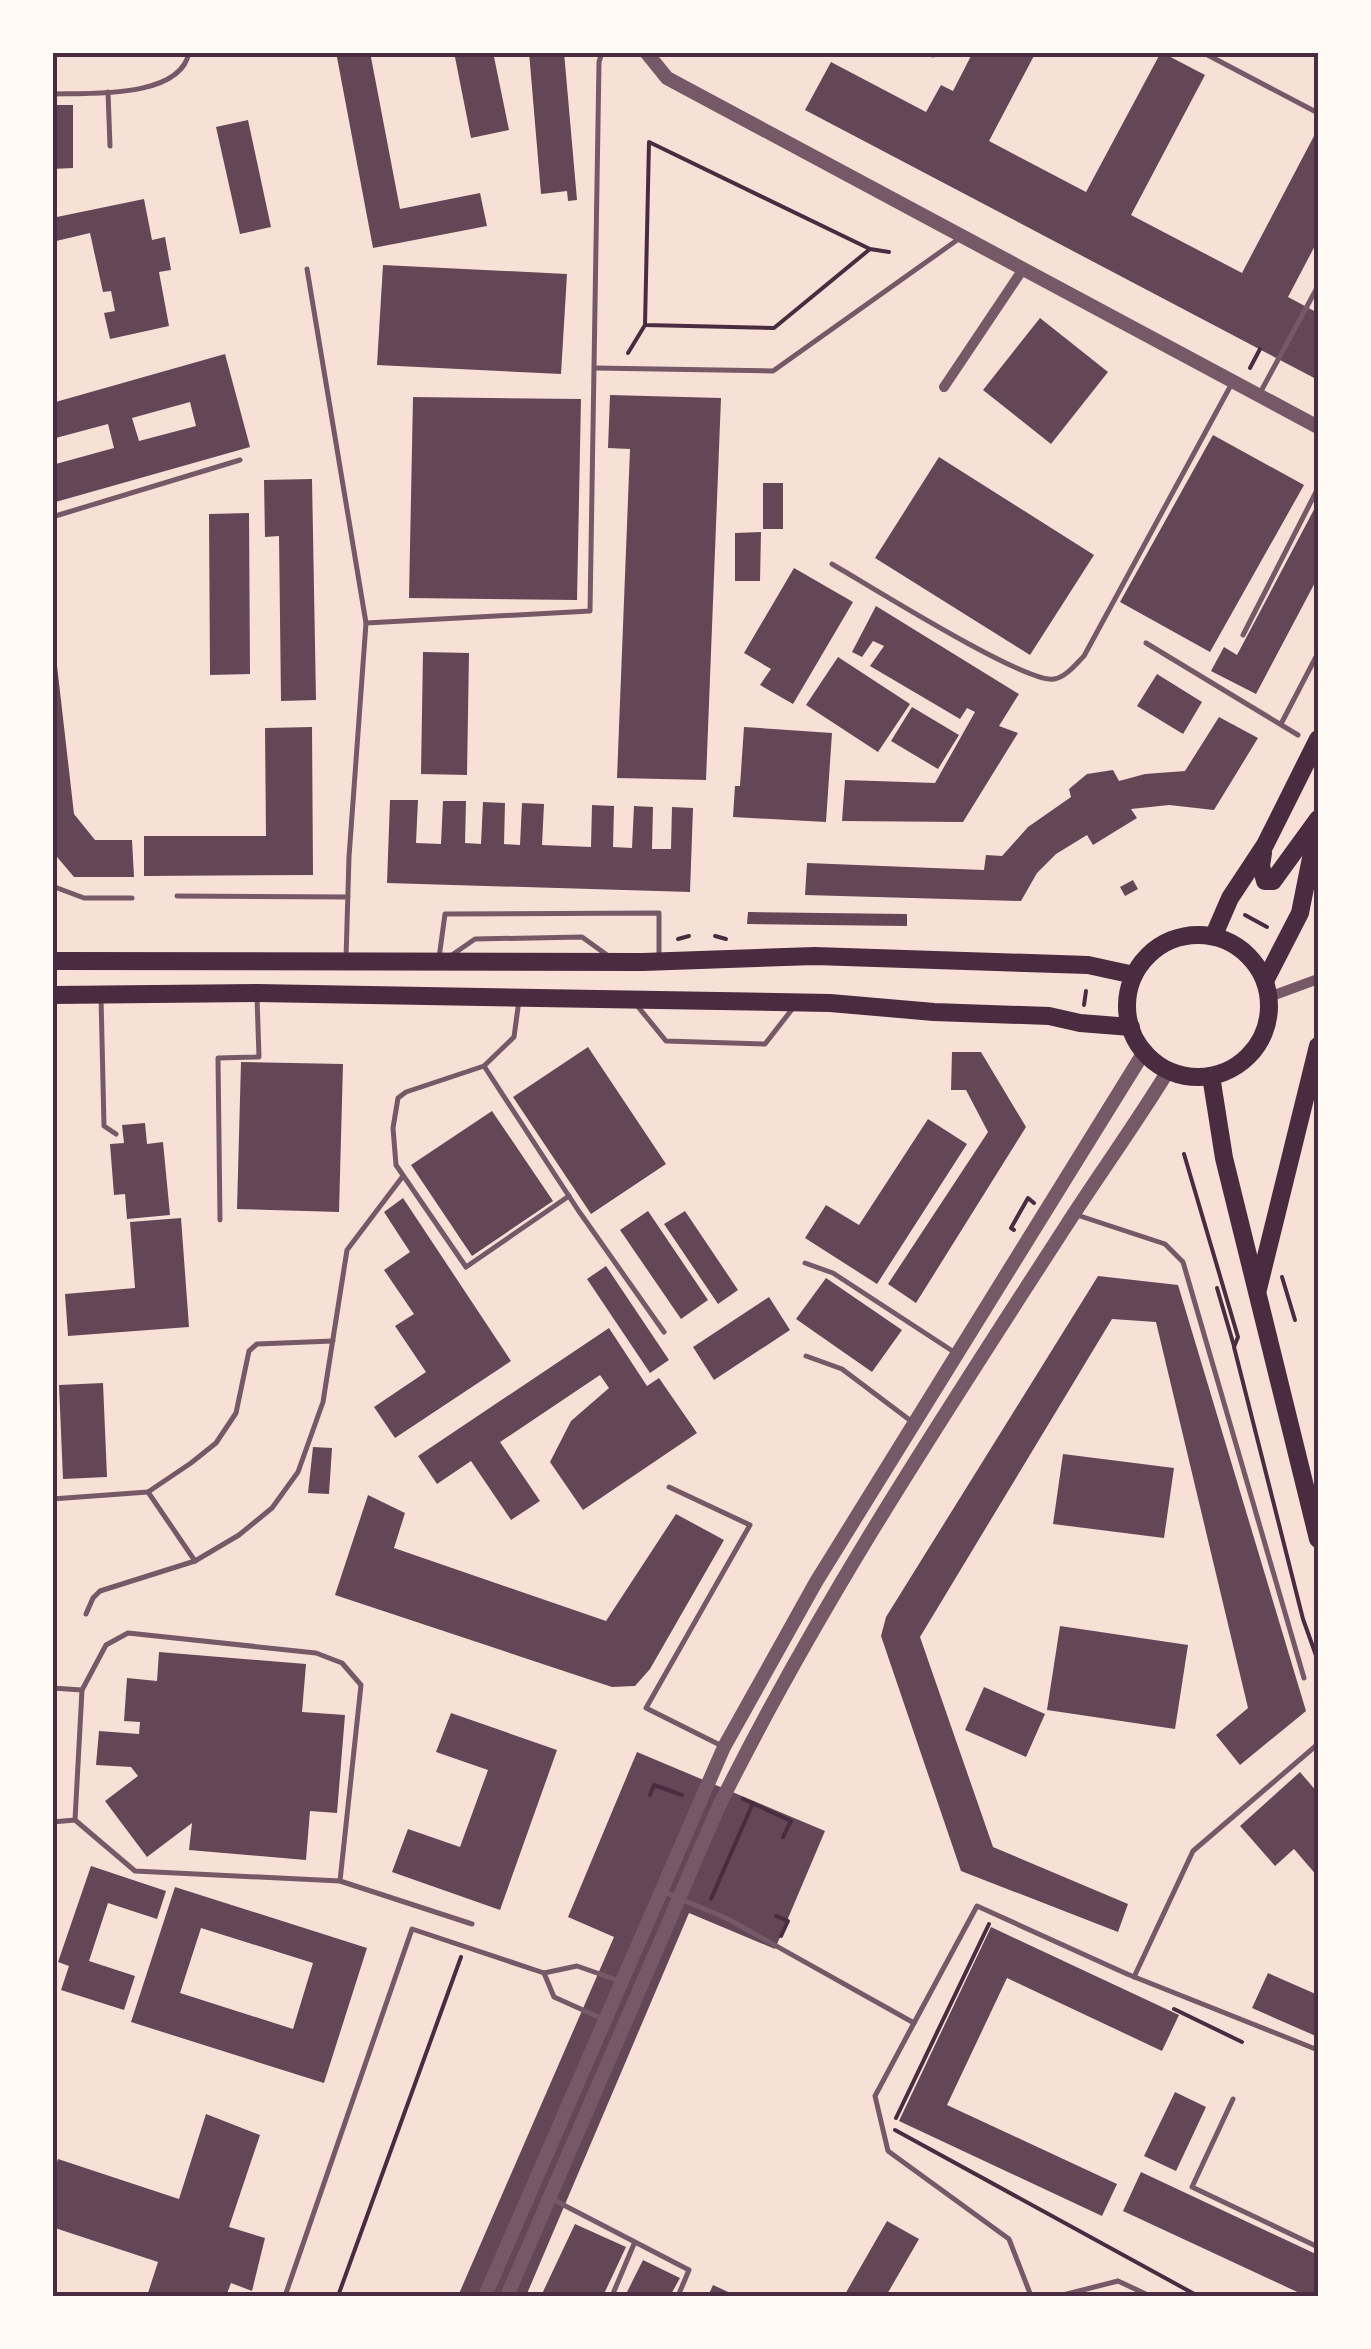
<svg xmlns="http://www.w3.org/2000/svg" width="1371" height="2349" font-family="'Noto Serif',serif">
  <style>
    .building { fill: #644757; fill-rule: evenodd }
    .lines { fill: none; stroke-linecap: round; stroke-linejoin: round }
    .path { stroke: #4a2c40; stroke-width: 4 }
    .service { stroke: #755966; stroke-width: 5 }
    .minor { stroke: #755966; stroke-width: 10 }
    .tertiary { stroke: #755966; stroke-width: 14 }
    .primary { stroke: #4a2c40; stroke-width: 18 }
    .neatline { fill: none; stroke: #4a2c40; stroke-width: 4 }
  </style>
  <rect width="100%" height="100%" fill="#f7e1d7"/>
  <g class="building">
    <path d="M336,52h34l30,157 80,-16 7,33 -114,22z"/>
    <path d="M454,52h39l16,78 -38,8z"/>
    <path d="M529,52h35l13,148 -9,1 -1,-10 -26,3z"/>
    <path d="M973,52h63l-47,89 97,51 75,-140 44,23 -74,140 111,58 72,-137 4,2v102l-30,57 30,16v67l-513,-270 26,-48 95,50 15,-27 12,6z"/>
    <path d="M52,105h21v63l-21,1z"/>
    <path d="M248,120l23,107 -31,7 -24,-107z"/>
    <path d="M144,199l8,41 13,-3 6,33 -12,2 10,54 -59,13 -6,-26 11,-2 -4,-20 -8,1 -13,-59 -38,9v-24z"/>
    <path d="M383,265l184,9 -6,100 -184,-9z"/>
    <path d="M1040,318l68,54 -57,72 -68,-54z"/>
    <path d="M225,354l25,93 -198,56v-38l62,-17 -6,-24 -56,15v-36zM190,402l6,24 -57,15 -7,-23z"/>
    <path d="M610,395l111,3 -15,382 -89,-2 13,-329 -22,-1z"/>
    <path d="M413,397l168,2 -4,201 -168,-2z"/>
    <path d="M1213,435l91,50 -94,167 -90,-50z"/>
    <path d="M939,457l155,98 -64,100 -155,-97z"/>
    <path d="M312,479l4,221 -35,1 -2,-165 -14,1 -1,-57z"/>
    <rect x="763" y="483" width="20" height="46"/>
    <path d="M1318,502v75l-62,117 -45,-23 13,-24 13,8z"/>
    <path d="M249,513l1,161 -40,1 -1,-161z"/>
    <path d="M761,532l-1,49h-25v-48z"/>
    <path d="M794,568l59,34 -60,102 -33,-19 11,-16 -27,-16z"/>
    <path d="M876,606l143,88 -20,32 19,7 -55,89 -121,-1 3,-41 90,3 40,-71 -8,-4 -7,11 -90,-53 14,-20 -11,-5 -11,16 -10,-5z"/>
    <path d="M52,648h3l19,166 21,26h37l2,37h-60l-22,-26z"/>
    <path d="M423,652l46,1 -2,122 -46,-1z"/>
    <path d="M838,657l72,47 -32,48 -72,-47z"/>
    <path d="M1157,674l45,28 -19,32 -46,-28z"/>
    <path d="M912,707l47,28 -21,34 -47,-28z"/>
    <path d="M1219,717l39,21 -44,72 -45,-5 -38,4 6,9 -44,27 -6,-10 -31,19 -19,19 -16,28 -216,-6 2,-32 177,7 2,-15 16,1 26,-29 43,-30 -2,-8 18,-15 26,-4 6,11 26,-7 40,-3z"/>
    <path d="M312,727l1,148 -169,1v-40h122l-1,-108z"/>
    <path d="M744,727l88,6 -6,89 -93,-5 2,-31h5z"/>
    <path d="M390,800h28l-2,43 25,1 2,-43h23l-1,42 16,1 2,-42 22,1 -1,41 16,1 2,-42 22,1 -2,41 49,2 1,-42 22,1 -1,41 19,1 2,-42 19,1 -1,42h19l1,-42 21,1 -3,84 -303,-9z"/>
    <path d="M1133,880l5,9 -13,7 -5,-9z"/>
    <path d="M748,912l159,2v12l-160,-2z"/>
    <path d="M588,1047l78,117 -75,50 -78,-117z"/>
    <path d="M952,1052h29l45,75 -110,176 -28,-19 100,-152 -22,-42h-15z"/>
    <path d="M241,1062l102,2 -4,148 -102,-3z"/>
    <path d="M492,1111l61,90 -81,55 -61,-91z"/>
    <path d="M928,1119l39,25 -90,140 -72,-46 21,-33 33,20z"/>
    <path d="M145,1123l2,21 16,-2 7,73 -43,4 -2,-25 -11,1 -4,-51 14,-1 -2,-18z"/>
    <path d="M403,1198l108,163 -116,77 -21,-31 52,-35 -31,-46 19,-12 -30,-44 26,-18 -26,-40z"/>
    <path d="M648,1211l60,89 -27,19 -61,-89z"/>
    <path d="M685,1211l53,79 -20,14 -54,-80z"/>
    <path d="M181,1218l8,109 -121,9 -3,-42 70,-6 -5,-66z"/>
    <path d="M606,1266l63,94 -19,13 -63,-94z"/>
    <path d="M1098,1276l80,9 128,426 -66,54 -24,-30 32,-27 -92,-386 -44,-3 -192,318 73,210 135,57 -10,28 -157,-61 -80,-235 5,-19z"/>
    <path d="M826,1278l76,52 -30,42 -76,-53z"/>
    <path d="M769,1297l21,33 -76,50 -21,-33z"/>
    <path d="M609,1328l38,58 12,-8 38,55 -114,77 -33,-48 21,-41 38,-33 -9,-13 -100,67 40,59 -29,19 -40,-59 -34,23 -19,-28z"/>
    <path d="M103,1383l4,94 -44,2 -4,-94z"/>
    <path d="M313,1447l19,1 -3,46 -21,-1z"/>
    <path d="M1063,1454l111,14 -10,70 -111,-14z"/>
    <path d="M368,1495l37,18 -11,35 212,73 70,-107 48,26 -74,129 -15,17 -23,1 -277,-92z"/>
    <path d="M1060,1626l128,19 -13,84 -128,-19z"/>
    <path d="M159,1652l147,12 -4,48 43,3 -8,98 -27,-2 -4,49 -117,-10 3,-27 -45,34 -42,-56 33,-25 -7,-9 -35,-2 3,-34 40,3 1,-12 -16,-1 3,-43 30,3z"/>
    <path d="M984,1687l61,27 -19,43 -61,-27z"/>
    <path d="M451,1713l106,37 -57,160 -108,-38 16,-43 52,18 28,-77 -52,-18z"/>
    <path d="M637,1752l188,79 -50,118 -86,-36 -163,383h-68l156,-359 -46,-20z"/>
    <path d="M1300,1772l18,21v84l-24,-28 -19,17 -35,-40z"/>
    <path d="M91,1866l75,25 -9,28 -49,-16 -19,58 46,15 -11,34 -63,-20 8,-24 -11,-4z"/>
    <path d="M175,1887l192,61 -43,135 -193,-61zM201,1928l112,35 -20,66 -113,-36z"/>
    <path d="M991,1927l188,88 -17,36 -155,-73 -60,127 170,79 -15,32 -203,-95z"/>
    <path d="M1268,1973l50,22v42l-66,-29z"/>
    <path d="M1175,2092l31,15 -30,64 -32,-15z"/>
    <path d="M206,2114l54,21 -31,92 36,11 -13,53 -21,-8 -5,13h-79l11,-34 -106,-35v-51l6,-17 121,40z"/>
    <path d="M1141,2172l177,83v41h-12l-183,-85z"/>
    <path d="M887,2221l32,18 -33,57h-42z"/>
    <path d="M575,2224l51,23 -23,49h-62z"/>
    <path d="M643,2260l37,18 -10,18h-45z"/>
    <path d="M713,2285l24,11h-29z"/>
  </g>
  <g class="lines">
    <g class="path">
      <path d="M870,249l-96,79 -129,-3 4,-183 221,107 19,3"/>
      <path d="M628,353l17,-28"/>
      <path d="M1250,368l10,-19"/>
      <path d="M1245,915l22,12"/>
      <path d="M715,936l11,3"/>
      <path d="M678,939l11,-3"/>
      <path d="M1084,1005l2,-14"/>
      <path d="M1184,1154l54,183 -4,10 69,272 15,42"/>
      <path d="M1014,1230l-3,-2 17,-30 6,5"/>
      <path d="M1282,1277l13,43"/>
      <path d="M1217,1288l17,58"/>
      <path d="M650,1795l4,-10 28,10"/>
      <path d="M743,1799l48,22 -8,16"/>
      <path d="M711,1899l42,-96"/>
      <path d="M776,1916l12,5 -7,15"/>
      <path d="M1174,2009l68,33"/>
      <path d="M896,2118l93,-194"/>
      <path d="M895,2130l303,166"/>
      <path d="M338,2296l123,-339"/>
    </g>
    <g class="service">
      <path d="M925,52l8,3 4,-3"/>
      <path d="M1202,52l116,61"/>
      <path d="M108,92l2,54"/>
      <path d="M52,94c36,-1 129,5 137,-42"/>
      <path d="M307,269l59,354 -17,234 -3,101"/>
      <path d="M595,368l178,3 187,-133"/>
      <path d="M1260,393l58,-107"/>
      <path d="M52,517l188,-57"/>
      <path d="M832,564c33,19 195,121 222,115 12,-2 22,-15 30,-23l147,-271"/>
      <path d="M366,623l224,-12 9,-549 3,-10"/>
      <path d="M1243,635l75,-147"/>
      <path d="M1146,643l152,92"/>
      <path d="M1281,724l37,-71"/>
      <path d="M52,886l32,12h48"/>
      <path d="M177,896l171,1"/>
      <path d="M449,957l26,-18 107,-2 25,18"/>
      <path d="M439,958l6,-44 214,-1v45"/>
      <path d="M101,997l3,129 12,8"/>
      <path d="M519,1000l-5,37 -30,29 94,144 86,122"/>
      <path d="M635,1003l31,38 99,3 28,-36"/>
      <path d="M484,1066l-78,26 -8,6 -5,30 3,37 70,102 103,-71"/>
      <path d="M1077,1215l88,29 18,18 121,416"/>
      <path d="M220,1220l-2,-162 41,-1 -2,-60"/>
      <path d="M805,1263l28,10 121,79"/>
      <path d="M806,1356l36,13 69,52"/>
      <path d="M669,1487l81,38 -104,183 76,38"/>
      <path d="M148,1492l47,69 44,-26 33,-27 26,-36 25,-70 24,-152 56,-74"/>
      <path d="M52,1499l96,-7 43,-29 25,-20 20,-30 13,-62 8,-7 76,-3"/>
      <path d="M86,1614l7,-16 7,-7 95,-30"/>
      <path d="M52,1688l30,2"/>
      <path d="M75,1820l7,-130 24,-45 22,-12 188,20 26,10 19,22 -21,196"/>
      <path d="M52,1822l23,-2 60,51 205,10 132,43"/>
      <path d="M664,1892l64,27 186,104 63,-117 150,68 191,76"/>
      <path d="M1134,1977l59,-126 125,-107"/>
      <path d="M603,2019l-49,-22 -10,-24 33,-7 43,15"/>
      <path d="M914,2023l-39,73 13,55 121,88 22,57"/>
      <path d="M1233,2099l-41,88 126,60"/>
      <path d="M552,2199l137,71 -11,26"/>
      <path d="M285,2296l127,-367 132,44"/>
      <path d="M612,2296l22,-52"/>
      <path d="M1059,2296l59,-15 32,15"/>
    </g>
    <g class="minor">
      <path d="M944,387l79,-118"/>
      <path d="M1269,997l49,-18"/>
    </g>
    <g class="tertiary">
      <path d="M646,52l21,26 651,349"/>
      <path d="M485,2296l239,-549 92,-165 328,-530"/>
      <path d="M507,2296l211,-488c100,-202 224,-390 346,-579 34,-53 71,-104 104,-158"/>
    </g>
    <g class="primary">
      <path d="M1263,853l-2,13 4,15h8l45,-62"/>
      <circle cx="1198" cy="1006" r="71"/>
      <path d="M1214,935l16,-37 35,-53 53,-106"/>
      <path d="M52,961l591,1 172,-6 273,9 46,10"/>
      <path d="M1265,981l35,-68 18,-90"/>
      <path d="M52,995l205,-2 573,10 104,9 115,4 31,7 51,4"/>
      <path d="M1211,1076l13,82 94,381"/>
      <path d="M1258,1289l60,-243"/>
    </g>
  </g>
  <rect width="1371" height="2349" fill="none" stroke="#fffaf5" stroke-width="110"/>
  <rect x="55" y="55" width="1261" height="2239" class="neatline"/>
</svg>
